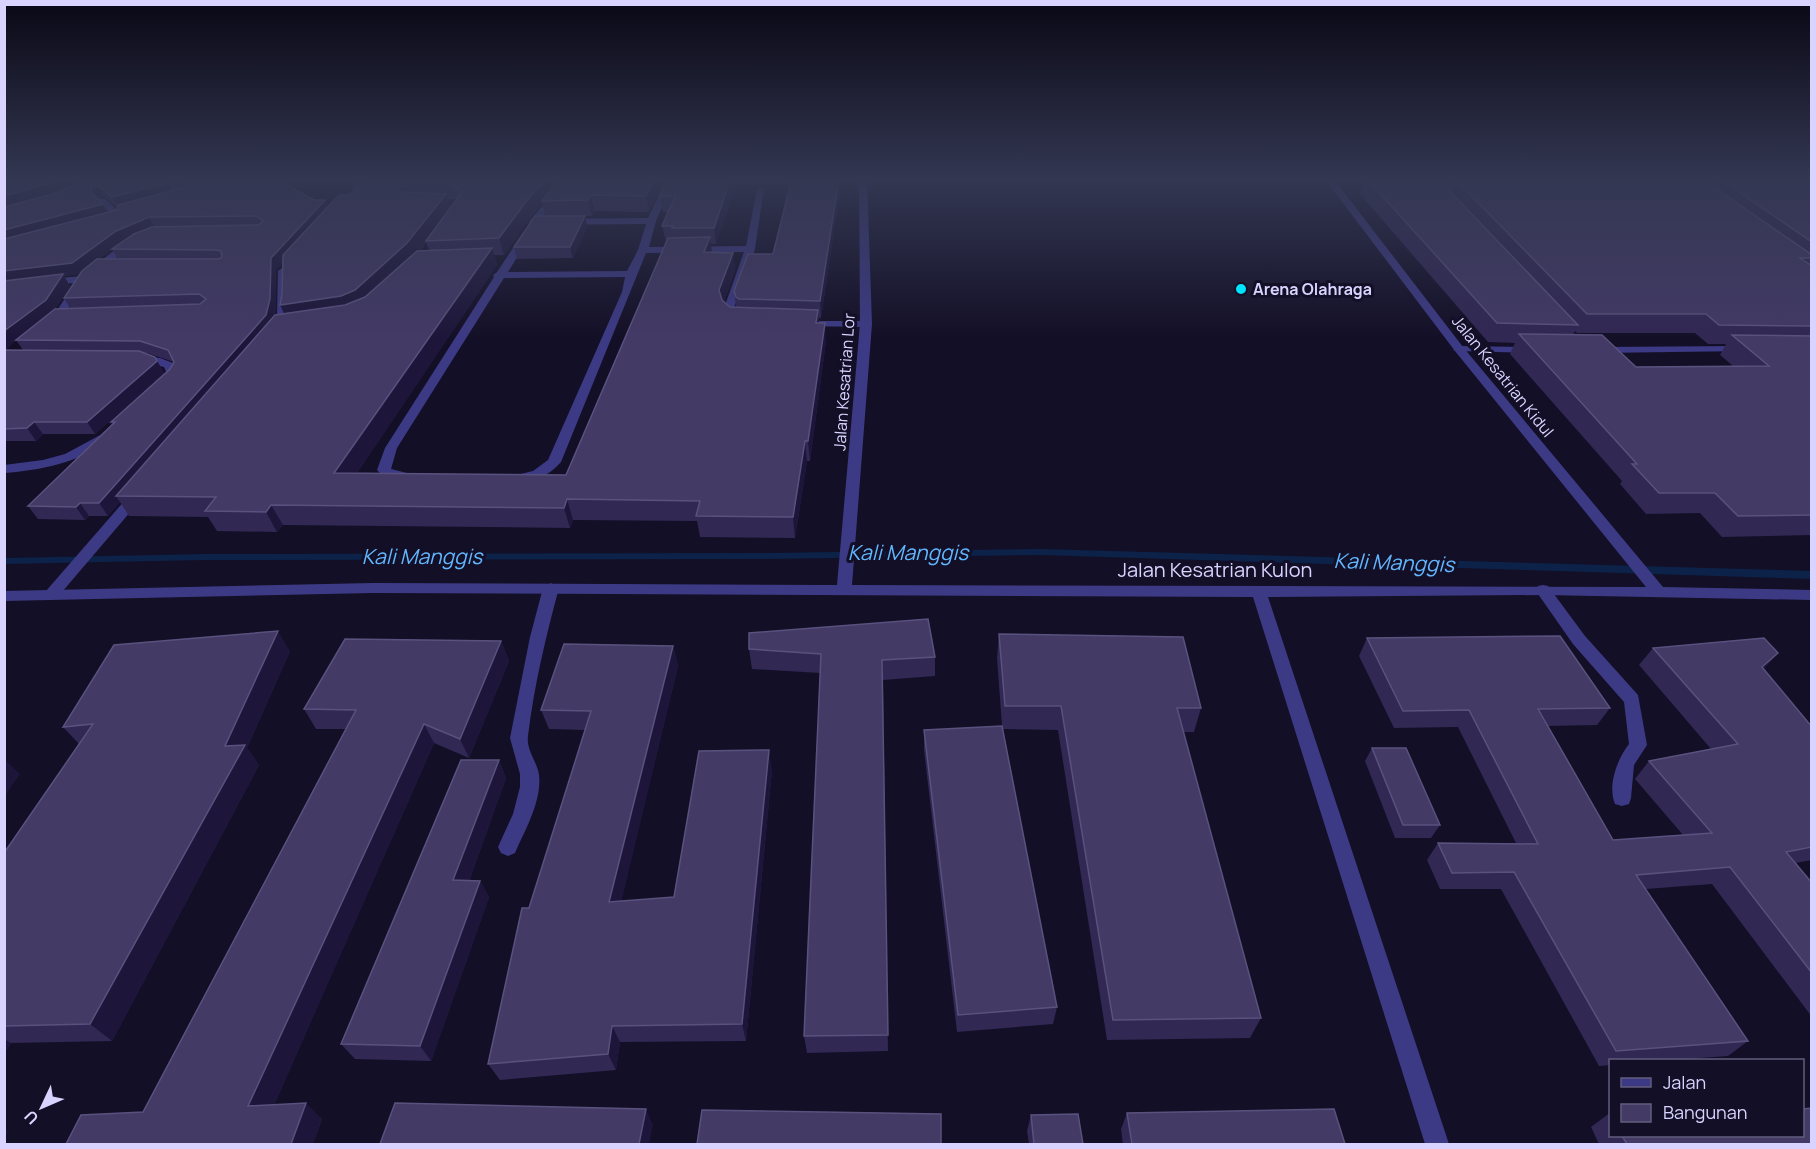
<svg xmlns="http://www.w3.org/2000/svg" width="1816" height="1149" font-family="Manrope,sans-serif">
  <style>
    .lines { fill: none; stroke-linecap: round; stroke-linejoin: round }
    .stream { fill: #0c2248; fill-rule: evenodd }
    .lane { fill: #3d3a85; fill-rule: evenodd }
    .street { fill: #3d3a85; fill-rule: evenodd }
    .wall { fill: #312854; fill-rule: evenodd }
    .shaded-wall { fill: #1d163a }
    .building { fill: #433a66; stroke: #5a527e; stroke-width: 1.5 }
    .poi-dot { fill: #00e5ff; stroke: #130f26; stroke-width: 2 }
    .labels { text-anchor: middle; stroke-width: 6; stroke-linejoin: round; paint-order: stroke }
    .far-poi-label { font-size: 16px; font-weight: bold; fill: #d9d4ff; stroke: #130f26; text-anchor: start }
    .far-street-label { font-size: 16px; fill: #d9d4ff; stroke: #130f26 }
    .street-label { font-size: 20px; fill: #d9d4ff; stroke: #130f26 }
    .water-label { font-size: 21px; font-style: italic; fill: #62b6ff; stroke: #130f26 }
  </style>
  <rect width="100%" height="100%" fill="#130f26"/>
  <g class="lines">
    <path class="stream" d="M1041,549l771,22v8l-771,-24 -273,4 -562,1 -202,4v-6l202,-4 562,-1z"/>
    <g class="lane">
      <path d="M565,178h9l-33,41 107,-1 19,-40h8l-19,43 -7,26 97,-1 11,-57 7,-2 -9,62 -21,59 2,8 6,6 -5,3c-9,-2 -12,-9 -13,-17l20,-56 -98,1 -85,209c-11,13 -31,24 -49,20l-2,-3 2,-3 21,-5 15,-11 74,-168 3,-15 -121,1 -107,170 -6,21 20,5 2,3 -7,4 -21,-3 -8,-8 8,-22 109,-171 -1,-2 4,-3 26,-39 8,2 -23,37 119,-1 11,-21 8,-26 -112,1 -5,-3z"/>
      <path d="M358,183l7,2 -23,27h-6v-4z"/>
      <path d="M128,240l8,2 -39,32h-8v-4z"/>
      <path d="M287,265l5,3 -4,4 -1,43 -5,3 -5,-3 1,-44z"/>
      <path d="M83,276l5,3 -24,36 -5,3 -4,-1 -1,-2 21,-32 -26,2 -5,-3 5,-3z"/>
      <path d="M806,321h60l6,3 -6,3 -64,-1 -2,-2z"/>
      <path d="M1459,346l74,1 6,3 -6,3 -78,-2 -2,-2z"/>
      <path d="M1743,346l4,1v4l-148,2 -6,-3 6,-3z"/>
      <path d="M139,355l21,3 13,5 6,12 -11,11h-8l-2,-3 9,-9 -3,-7 -29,-7 -2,-2z"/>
      <path d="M104,433l5,1 1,3 -1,3c-31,23 -67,30 -105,33v-8l39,-5 22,-6z"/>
      <path d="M138,490l5,1 2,3 -2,3 -87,102h-10l-3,-4 3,-4 87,-100z"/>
      <path d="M551,583l8,5c-13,48 -25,98 -31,148 -2,14 9,25 11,39 3,26 -14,55 -24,78l-7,3 -7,-3 -3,-6 15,-33 7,-27v-13l-10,-36 20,-101 13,-49z"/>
      <path d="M1543,585l5,1 37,50 53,59 9,50 -13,20 -3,33 -2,6 -7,2 -7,-2c-8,-19 3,-46 14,-60l-5,-42 -51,-58 -35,-50 -3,-4 3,-4z"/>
    </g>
    <g class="street">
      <path d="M139,178l26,1 26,16 -14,3 -1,-2 2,-2 -18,-11z"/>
      <path d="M859,178h8l5,146 -20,261 794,2 -191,-236 -131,-173h9l130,169 200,240 149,3v10l-269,-5 -275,2 181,547h-24l-172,-547 -880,-4 -369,8v-10l369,-8 464,2 23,-261z"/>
      <path d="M99,199h6l13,12v4h-6l-13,-12z"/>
    </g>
  </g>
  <g class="wall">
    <path d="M4,178h84l-10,6 90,-1 4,8 11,-3 -15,-10h106l40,22h11l3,7 25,-12 19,-17h292l-15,34 -55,-1 -2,5h-7l2,11 -14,31 -56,1 -3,-12 32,-31 -4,-13 -13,16 -25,36h-10l3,10 -140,208 209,2 100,-233 -4,-16 7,-14h-6l-3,-16 7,-18h175l-21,140h-2v5l7,18 -16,120h-3l-12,77 -95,-1 -3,-16 -124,-1 -3,8 -287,-3 -6,7 -60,-1 -9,-14 -79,-1 -9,-14 -12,14h-19l-4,4 -47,-1 -10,-13 84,-82 -1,-2 59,-53 4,-7 -27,-9h-4l12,4 9,16 -69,61h-52l-7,7h-32zM736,185h54l-17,69 -39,37 2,16h-6l-6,-5 11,-32 -2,-17 -21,-1 -1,-8h5zM97,197h8l12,10v3l-10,3 -4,-9 -6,-5zM447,199h8l2,1 -7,8zM426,242l3,8h-9l3,-3zM112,249l6,10h-19zM283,262l-1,32 2,20 -10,3 2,-6v-42zM81,272l-17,26 6,10 -15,1 15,-23 -6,-10 15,-2zM16,340l7,10h-18z"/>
    <path d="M1365,178l76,4 1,-4h370v357l-90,2 -22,-24 -54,1 -26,-30 2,-3 -112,-127 5,-11 -27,-1 -128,-148zM1575,331l2,2h118l13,11h18l-6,11 13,11 -97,1 -63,-32z"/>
    <path d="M999,634l202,74 -7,24h-11l78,286 -11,20 -143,2 -49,-310 -55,-1 54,278 -4,17 -96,8 -33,-282v-20l78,-4 -5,-68z"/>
    <path d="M1367,638l243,70 -13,17 -49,1 65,114 70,-5 -48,-56 14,-18 62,-12 -72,-84 14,-17 125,5 -15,17 49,57v133l-17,3 17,20v134l-100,-133 -66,5 102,152 -20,15 -57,4h-60v5l-12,1 -98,-177h-61l-13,-29 11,-17h78l-58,-116 -64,1 -35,-72z"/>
    <path d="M501,641l8,20 -40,97 -35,-15 -160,362 48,14 -9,25h-247l77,-32 203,-383h-30l-12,-20z"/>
    <path d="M673,646l5,20 -57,235 53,-4 98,-127 -26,271 -126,1 -4,28 -116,10 -12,-16 41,-156 56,-178 -36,-1 -8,-19z"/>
    <path d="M749,649l186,8v19l-52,4 5,371 -81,2 -3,-17 16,-363 -68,-4z"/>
    <path d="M290,651l-43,97 12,17 -147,276 -101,2 -7,11v-201l75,-109 -16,-17z"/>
    <path d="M1372,748l68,77 -9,13h-36l-30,-77z"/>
    <path d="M499,760l7,18 -37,103h11l9,16 -58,164 -76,-2 -14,-15z"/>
    <path d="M1611,1112v24h192l9,8h-213l-8,-17z"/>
    <path d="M1127,1113l218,31h-222l-2,-15z"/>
    <path d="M1031,1115l52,29h-54l-2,-13z"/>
  </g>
  <g class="shaded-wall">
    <path d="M64,178h24l-23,13 -61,18v-13z"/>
    <path d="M546,178h17l-21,23v2l-13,16 -25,36 -5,-17 26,-35z"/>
    <path d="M654,178h10l-15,34 -3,-16z"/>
    <path d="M731,178h4l1,7 -20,59 -2,-16z"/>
    <path d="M839,178h3l-21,140 -1,-17z"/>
    <path d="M168,183l5,10 -55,15 -6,-11z"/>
    <path d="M400,183l5,16 -8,-10z"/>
    <path d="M99,186l6,11h-8v6l-6,-11 1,-5z"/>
    <path d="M446,194l5,16 -25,31v1l-13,17 -51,48 -74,15 -8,-17z"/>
    <path d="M591,195l3,16 -2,5 -4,-16z"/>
    <path d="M325,200l5,11 -54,58v42l-4,16 -156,169 4,6 -12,14 -9,-13 172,-245z"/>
    <path d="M103,204l5,11 -104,28v-13z"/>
    <path d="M585,216l2,11 -14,31 -3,-11z"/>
    <path d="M149,217l6,11 -33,14 -43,32 -15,2 6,10 -17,25 -49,39v-79l112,-40z"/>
    <path d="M710,237l2,18 -8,-3z"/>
    <path d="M492,248l5,17 -153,228 -10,-20z"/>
    <path d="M733,253l2,17 -13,38 -3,-18z"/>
    <path d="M818,310l1,18 -3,-5z"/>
    <path d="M825,323l1,18 -16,120 -2,-20z"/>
    <path d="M155,357l9,16 -69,61 -8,-12z"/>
    <path d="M34,422l9,12 -7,7 -9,-13z"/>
    <path d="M805,441l2,20 -12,77 -2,-21z"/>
    <path d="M567,499l6,21 -3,8 -6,-20z"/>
    <path d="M80,503l9,13 -4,4 -9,-13z"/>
    <path d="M271,505l12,20 -6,7 -11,-20z"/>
    <path d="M278,631l12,20 -43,97 12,17 -147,276 -22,-17 135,-278z"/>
    <path d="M501,641l8,20 -40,97 -9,-19z"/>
    <path d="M673,646l5,20 -61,254 -8,-18z"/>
    <path d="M1778,653l-15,17 -1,-3z"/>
    <path d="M424,724l10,19 -167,379 -19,-16z"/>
    <path d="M769,750l3,20 -26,271 -4,-17z"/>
    <path d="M4,759l16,15 -16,23z"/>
    <path d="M499,760l7,18 -43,119 -10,-17z"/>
    <path d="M480,881l9,16 -58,164 -11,-15z"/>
    <path d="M612,1026l8,16 -4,28 -8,-16z"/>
    <path d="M4,1039l7,4 -7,11z"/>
    <path d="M306,1103l16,16 -9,25h-22z"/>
    <path d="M646,1109l7,16 -4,19h-10z"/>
    <path d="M4,1129l4,2 -4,7z"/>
  </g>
  <g class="building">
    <path d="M4,178h60l-5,2 -55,16z"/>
    <path d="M98,178h62l8,5 -56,14 -13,-11 -7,1 -1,5 12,12 -99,26v-23l49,-13 27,-11 7,1z"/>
    <path d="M179,178h95l40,22h11l-54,58 -1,41 -4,16 -167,188h-19l-4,4 -48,-1 87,-84h-4l59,-53 4,-7 -6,-12 -28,-9 -124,-1 39,-31 145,-5 6,-5 -7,-5 -135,4 18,-27 15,-12h122l3,-2 -1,-6 -5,-1 -104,-1 22,-15 18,-7 107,-2 4,-4 -6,-5 -108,1 -33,14 -44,32 -68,8v-32l113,-29 1,-5 68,-18 2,-3z"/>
    <path d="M372,178h174l-21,25 -26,35 -73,3 36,-49 -12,-9h-50l-3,6 5,3 44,2 -39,49 -52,47 -14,6 -61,9 2,-11 1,-39 56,-60h14z"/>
    <path d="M560,178h94l-8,18 -55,-1 -3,5 -46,1z"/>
    <path d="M667,178h64l-17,50h-42l1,-2h-11l13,-30h-15z"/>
    <path d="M792,178h47l-19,123 -81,-2 -3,-2 -2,-6 14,-37h25z"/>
    <path d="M1366,178h71l141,147 -81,-2z"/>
    <path d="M1454,178h247l111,77v3h-12l12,8v60l-93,-1 -13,-11h-119z"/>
    <path d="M1718,178h94v64z"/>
    <path d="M535,216h50l-15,31h-56z"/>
    <path d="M710,237l-6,15 29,1 -14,37 3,10 8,7 88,3 -2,13h9l-17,118h-3l-12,76 -97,-1 4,-15 -133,-2 -3,9 -293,-3 -5,7 -61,-1 11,-14 -100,-1 159,-181 70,-10 20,-8 52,-46 75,-3 -158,225 232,2 102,-237z"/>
    <path d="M63,274l-17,26 -42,31v-50z"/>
    <path d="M1519,334l83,1 34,32 133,-1 -37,-31 80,1v179l-74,1 -23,-23h-56l-27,-29h5z"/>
    <path d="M4,350l135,1 16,6 2,4 -70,61h-53l-7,6 -23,1z"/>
    <path d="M928,619l7,38 -53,3 6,375 -84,1 17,-382 -72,-5v-16z"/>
    <path d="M278,631l-53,115 20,-1 -155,279 -86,2v-173l89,-129 -30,3 51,-82z"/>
    <path d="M999,634l184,3 18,71h-24l84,310 -148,2 -52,-314h-56z"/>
    <path d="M1560,636l50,72 -72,1 75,131 99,-7 -63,-72 89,-17 -85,-96 111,-10 14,15 -16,14 50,60v120l-26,5 26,31v90l-82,-106 -94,8 112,166 -132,10 -102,-179 -62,1 -14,-30 100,1 -69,-134 -66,1 -36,-73z"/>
    <path d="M345,639l156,2 -41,98 -36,-15 -176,382 58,-3 -15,41h-225l15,-29 62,-3 213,-402 -52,-1z"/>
    <path d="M564,644l109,2 -64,256 65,-5 25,-146 70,-1 -27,274 -130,2 -4,28 -120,10 34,-156h7l62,-197 -50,-1z"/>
    <path d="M1002,726l55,281 -99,8 -34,-285z"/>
    <path d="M1372,748h34l34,77h-37z"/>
    <path d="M461,760h38l-46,120 27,1 -60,165 -79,-2z"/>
    <path d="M395,1103l251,6 -7,35h-259z"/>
    <path d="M1812,1108v36h-185l-5,-8h181v-27z"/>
    <path d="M1334,1109l11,35h-213l-5,-31z"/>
    <path d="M702,1110l239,4v30h-244z"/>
    <path d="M1078,1114l5,30h-49l-3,-29z"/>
  </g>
  <linearGradient id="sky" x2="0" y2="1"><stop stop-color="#0a0815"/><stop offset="0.53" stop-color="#333752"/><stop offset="1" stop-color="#333752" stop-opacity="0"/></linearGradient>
  <rect width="1816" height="339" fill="url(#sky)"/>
  <circle class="poi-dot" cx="1241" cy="289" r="6"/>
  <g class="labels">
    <g class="far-poi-label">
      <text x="1253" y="295">Arena Olahraga</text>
    </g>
    <g class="far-street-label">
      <text transform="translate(1503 376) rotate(51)" y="6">Jalan Kesatrian Kidul</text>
      <text transform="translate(844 382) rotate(-86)" y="6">Jalan Kesatrian Lor</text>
    </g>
    <g class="street-label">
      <text x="1215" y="577">Jalan Kesatrian Kulon</text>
    </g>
    <g class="water-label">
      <text x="908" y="560">Kali Manggis</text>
      <text x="422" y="564">Kali Manggis</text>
      <text transform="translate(1394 563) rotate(2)" y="7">Kali Manggis</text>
    </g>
  </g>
  <rect width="1816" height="1149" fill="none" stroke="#d9d4ff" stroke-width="12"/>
  <rect x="1609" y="1059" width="195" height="78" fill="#130f26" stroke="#625e7d" stroke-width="1.5"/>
  <rect x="1621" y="1078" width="30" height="9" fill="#3d3a85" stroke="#625e7d" stroke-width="1.5"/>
  <text x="1663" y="1089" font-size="18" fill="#d9d4ff">Jalan</text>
  <rect x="1621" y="1104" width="30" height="18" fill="#433a66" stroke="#625e7d" stroke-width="1.5"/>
  <text x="1663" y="1119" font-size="18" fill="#d9d4ff">Bangunan</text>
  <g transform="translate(42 1107) rotate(226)" stroke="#130f26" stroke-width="4.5" paint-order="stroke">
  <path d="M0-4.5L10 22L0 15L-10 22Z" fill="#d9d4ff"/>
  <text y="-9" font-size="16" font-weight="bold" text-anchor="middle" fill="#d9d4ff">U</text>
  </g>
</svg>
